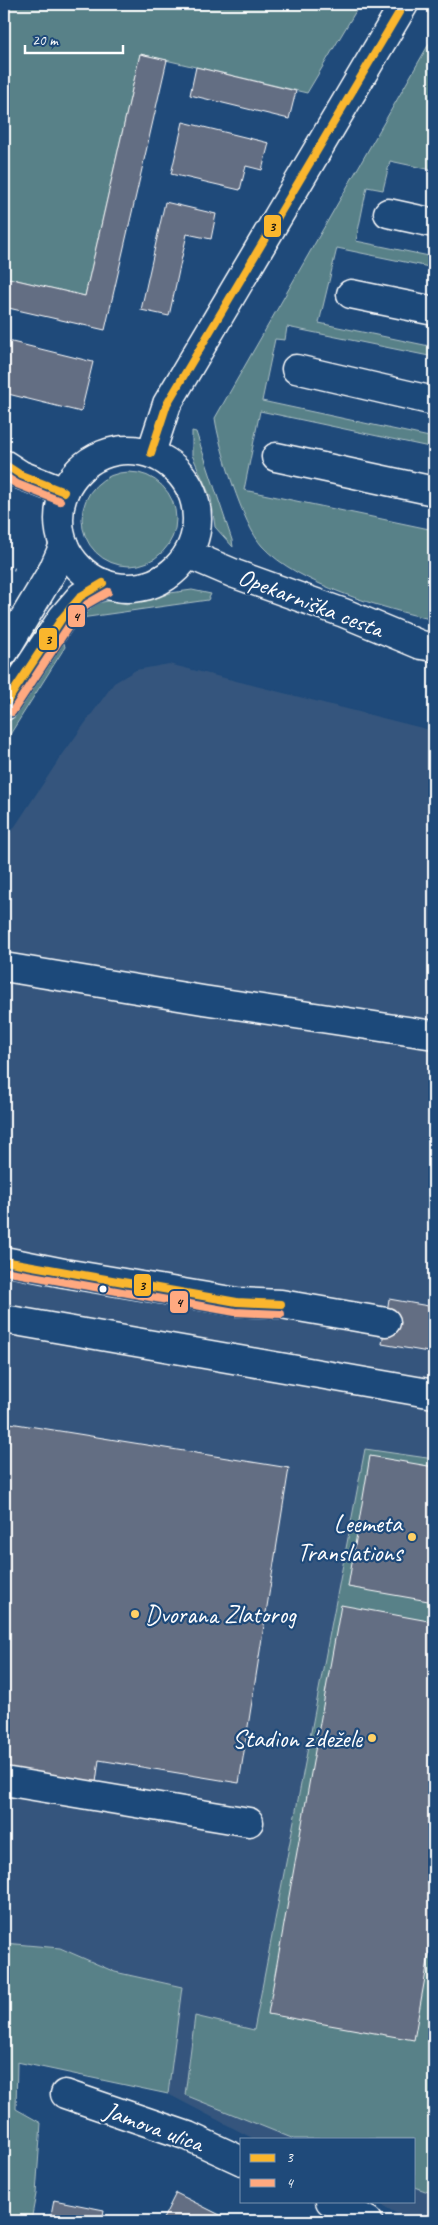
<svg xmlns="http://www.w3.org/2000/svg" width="438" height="2225" font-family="Caveat,sans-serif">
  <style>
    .built { fill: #34557d }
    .green { fill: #598188; stroke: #acc0c4 }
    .building { fill: #646e83; stroke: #fff }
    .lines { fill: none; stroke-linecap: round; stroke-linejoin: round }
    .minor-casing { stroke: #fff; stroke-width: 31 }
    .path { stroke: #fff; stroke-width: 3; stroke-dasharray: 1 4; stroke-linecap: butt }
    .minor { stroke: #1f4a7a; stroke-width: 28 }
    .bus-1-casing { stroke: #1f4a7a; stroke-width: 11 }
    .bus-2-casing { stroke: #1f4a7a; stroke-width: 11 }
    .bus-1 { stroke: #fab62d; stroke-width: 8 }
    .bus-2 { stroke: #ffa980; stroke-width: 8 }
    .bus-dot { fill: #fff; stroke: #1f4a7a; stroke-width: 2 }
    .poi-dot { fill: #ffd166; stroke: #1f4a7a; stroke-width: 2 }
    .labels { text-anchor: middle; stroke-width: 4.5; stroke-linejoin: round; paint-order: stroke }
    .street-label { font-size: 25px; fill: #fff; stroke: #1f4a7a }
    .poi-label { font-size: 25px; fill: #fff; stroke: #1f4a7a; text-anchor: end }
    .line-badge { stroke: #1f4a7a; stroke-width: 2 }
    .pale-badge-label { font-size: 14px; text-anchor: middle; font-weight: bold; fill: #111 }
  </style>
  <rect width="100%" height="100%" fill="#1f4a7a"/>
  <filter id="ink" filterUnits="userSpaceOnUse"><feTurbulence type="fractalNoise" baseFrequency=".02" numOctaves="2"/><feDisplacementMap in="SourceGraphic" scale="10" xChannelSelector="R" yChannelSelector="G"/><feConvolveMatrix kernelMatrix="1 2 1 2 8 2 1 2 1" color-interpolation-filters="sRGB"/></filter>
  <g filter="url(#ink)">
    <path class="built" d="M169,664l265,67v1490h-25l-34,-20h39v-62h-160l-86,-45 14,-107 -67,-15 -55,-24 -56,-5v-1100l54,-82 56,-78 22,-13z"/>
    <g class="green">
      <path d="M4,4h356l-53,89 -167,-39 -55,242 -81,-19z"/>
      <path d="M434,35v129l-2,6 -42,-9 -7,29 -16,-3 -11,54 78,16v11l-97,-20 -18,75 115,24v10l-147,-30 -2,13 -10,-1 -13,62 172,37v10l-174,-37 -16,79 190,40v90c-51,-12 -136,-35 -172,-74 -19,-21 -43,-99 -47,-128z"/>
      <path d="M192,431l4,1 36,108 1,7 -18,-20 -4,-29 -19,-43z"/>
      <circle cx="129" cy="519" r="47"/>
      <path d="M192,590l19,4 -3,6 -127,18 -3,-5 13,-9 17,-3 20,3 24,-4 18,-7z"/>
      <path d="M36,623l7,4 -39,59v-10z"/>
      <path d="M58,639h5l2,8 -61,97v-16z"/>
      <path d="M365,1449l69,10v735l-20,-7v-48h-120l-109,-44 10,-79 59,14z"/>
      <path d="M4,1943l56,5 55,24 67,15 -14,107 -151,-32 -1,47 25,14 -5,71 -5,27h-27z"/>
    </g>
    <g class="building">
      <path d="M140,54l27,6 -62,270 -101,-23v-30l81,19z"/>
      <path d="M196,67l100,24 -7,28 -99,-24z"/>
      <path d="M183,122l86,21 -7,27 -16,-4 -6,24 -69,-16z"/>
      <path d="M165,202l51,12 -5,25 -24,-5 -18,82 -28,-6z"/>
      <path d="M4,340l89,22 -12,50 -77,-19z"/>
      <path d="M389,1299l45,8v46l-52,-9z"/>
      <path d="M4,1422l285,46 -50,315 -140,-23 -4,30 -91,-15z"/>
      <path d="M370,1456l64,11v135l-86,-15z"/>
      <path d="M341,1605l93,17v305l-20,113 -146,-26z"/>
      <path d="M434,2164v26h-4z"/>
      <path d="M176,2193l46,23 -3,5h-57z"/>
      <path d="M54,2200l50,10 -2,11h-52z"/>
    </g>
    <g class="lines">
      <defs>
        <g id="minor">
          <path d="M388,213l46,10"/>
          <path d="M351,294l83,17"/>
          <path d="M296,369l138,32"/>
          <circle cx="128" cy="519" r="69"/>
          <path d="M151,453l16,-49 237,-400"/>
          <path d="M276,457l158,34"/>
          <path d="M4,464l17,11 43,17"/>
          <path d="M188,554l47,20 109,39 77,32 13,2"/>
          <path d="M4,652l49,-82 11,-25"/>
          <path d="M4,706l58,-88 19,-22 22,-13"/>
          <path d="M4,967l199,33 231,35"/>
          <path d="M4,1261l60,12 173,29 44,2 105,18"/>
          <path d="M4,1319l430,75"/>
          <path d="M4,1781l245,41"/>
          <path d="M65,2094l123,42 54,25"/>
          <path d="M330,2201l38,20"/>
        </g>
      </defs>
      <use href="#minor" class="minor-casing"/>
      <path class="path" d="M4,566l13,4"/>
      <use href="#minor" class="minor"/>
      <defs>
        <g id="bus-1">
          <path d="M151,453l16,-49 237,-400"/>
          <path d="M4,464l17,11 43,17"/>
          <path d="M4,706l58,-88 19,-22 22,-13"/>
          <path d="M4,1261l233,41 44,2"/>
        </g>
        <g id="bus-2">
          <path d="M4,476l13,8 43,17"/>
          <path d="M12,712l58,-88 17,-20 21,-12"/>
          <path d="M4,1271l231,41 46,2"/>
        </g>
      </defs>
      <use href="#bus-1" class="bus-1-casing"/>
      <use href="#bus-2" class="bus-2-casing"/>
      <use href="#bus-1" class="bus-1"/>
      <use href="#bus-2" class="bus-2"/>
    </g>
  </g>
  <circle class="bus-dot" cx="103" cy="1289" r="4.5"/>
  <g class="poi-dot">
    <circle cx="412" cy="1537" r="5"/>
    <circle cx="135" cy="1614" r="5"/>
    <circle cx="372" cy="1738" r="5"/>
  </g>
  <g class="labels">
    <g class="street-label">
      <text transform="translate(311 602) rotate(21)" y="9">Opekarniška cesta</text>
      <text transform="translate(154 2126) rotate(20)" y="9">Jamova ulica</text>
    </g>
    <g class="poi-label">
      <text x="402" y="1532">Leemeta<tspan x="402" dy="29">Translations</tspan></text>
      <text x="145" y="1623" text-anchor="start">Dvorana Zlatorog</text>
      <text x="362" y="1747">Stadion z'dežele</text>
    </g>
  </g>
  <g class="line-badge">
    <rect x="263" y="214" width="19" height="24" rx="5" fill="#fab62d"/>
    <rect x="67" y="604" width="19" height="24" rx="5" fill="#ffa980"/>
    <rect x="38" y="627" width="20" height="24" rx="5" fill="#fab62d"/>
    <rect x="133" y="1273" width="19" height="24" rx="5" fill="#fab62d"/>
    <rect x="169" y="1290" width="20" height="24" rx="5" fill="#ffa980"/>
  </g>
  <g class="pale-badge-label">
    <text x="272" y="231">3</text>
    <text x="76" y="621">4</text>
    <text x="48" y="644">3</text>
    <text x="142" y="1290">3</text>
    <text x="179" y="1307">4</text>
  </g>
  <rect width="438" height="2225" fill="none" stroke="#1f4a7a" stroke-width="20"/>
  <rect x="10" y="10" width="418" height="2205" fill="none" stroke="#fff" stroke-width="2" filter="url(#ink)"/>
  <rect x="240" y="2138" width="175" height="65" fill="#1f4a7a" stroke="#7992af"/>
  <rect x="250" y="2154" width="25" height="8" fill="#fab62d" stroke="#7992af"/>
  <text x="286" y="2162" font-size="15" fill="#ffffff">3</text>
  <rect x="250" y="2179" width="25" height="8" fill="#ffa980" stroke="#7992af"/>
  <text x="286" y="2188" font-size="15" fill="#ffffff">4</text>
  <path d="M25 45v8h98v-8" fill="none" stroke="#ffffff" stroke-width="2.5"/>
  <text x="32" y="45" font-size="15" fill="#ffffff" stroke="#1f4a7a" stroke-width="4" paint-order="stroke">20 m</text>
</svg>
